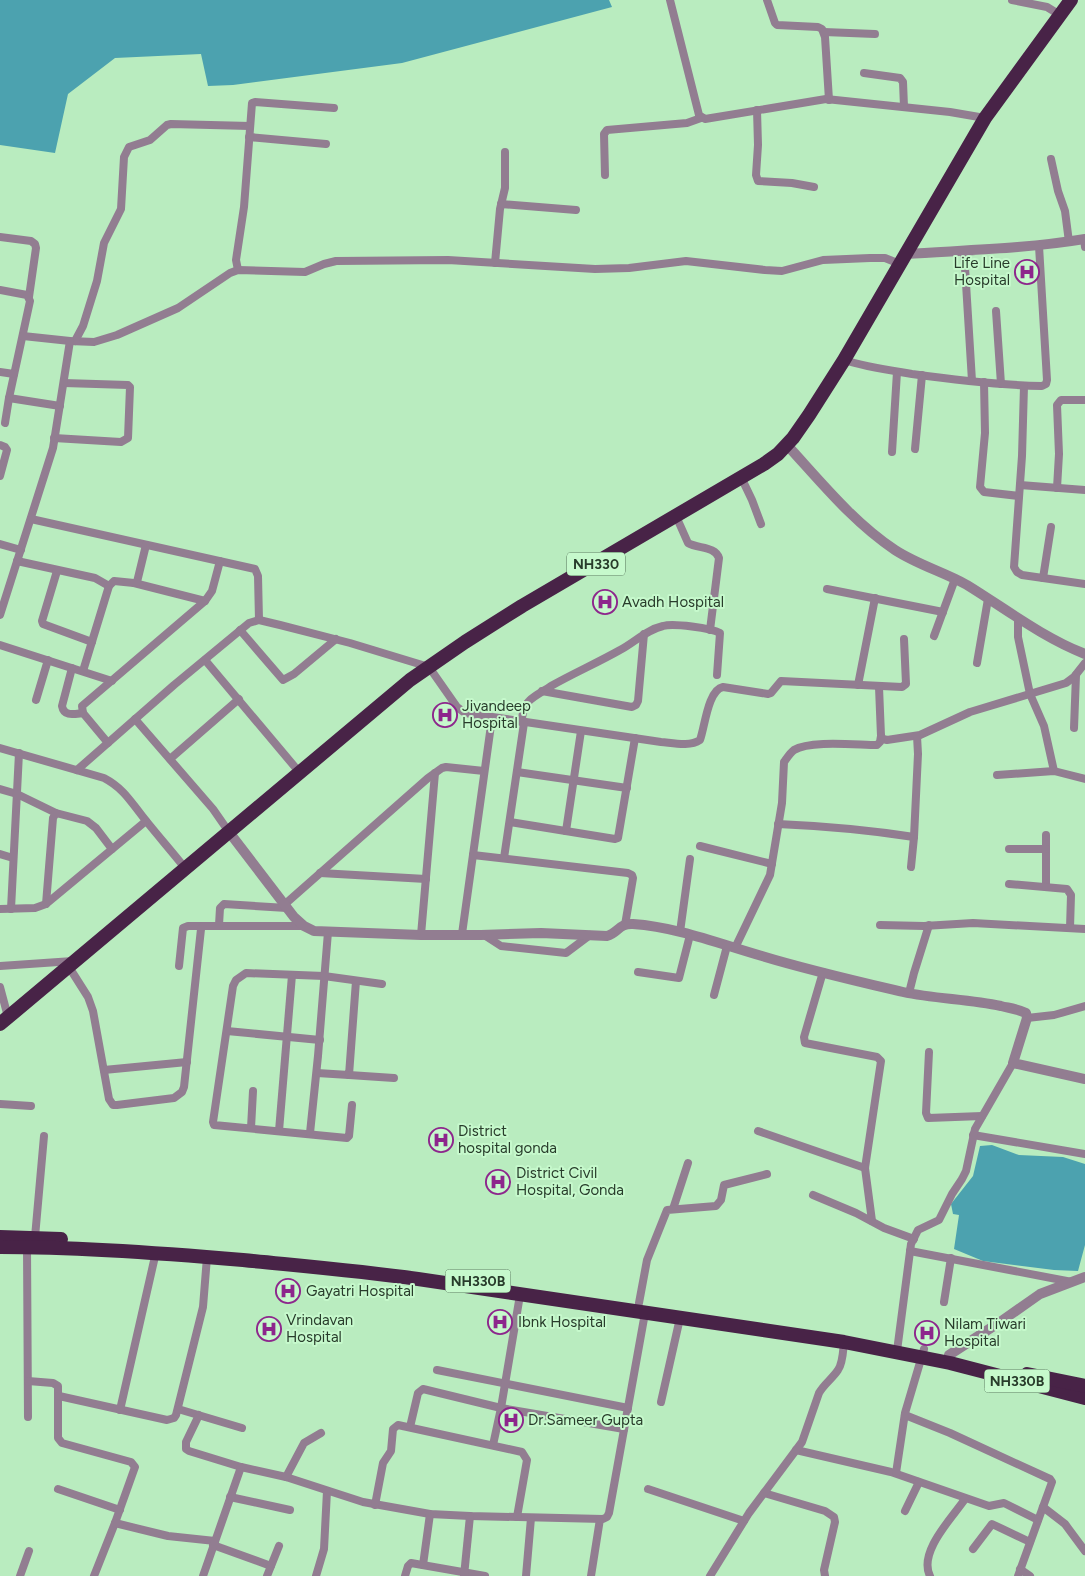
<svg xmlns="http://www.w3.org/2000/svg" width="1085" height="1576" font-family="Figtree,sans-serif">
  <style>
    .water { fill: #4ca2af }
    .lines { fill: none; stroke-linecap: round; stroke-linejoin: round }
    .minor { stroke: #927d91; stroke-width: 8 }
    .tertiary { stroke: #927d91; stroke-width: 10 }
    .trunk { stroke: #482347; stroke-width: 14 }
    .labels { text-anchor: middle; stroke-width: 4; stroke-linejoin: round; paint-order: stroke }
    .shield { fill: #c6f9cc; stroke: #57755b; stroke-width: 1 }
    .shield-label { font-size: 14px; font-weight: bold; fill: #283c2b }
    .poi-label { font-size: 15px; fill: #283c2b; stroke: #c6f9cc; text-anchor: start }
  </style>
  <rect width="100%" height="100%" fill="#b9ecbf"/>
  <g class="water">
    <path d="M0,0h609l3,7 -210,56 -169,22 -25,1 -7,-32 -86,4 -47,36 -13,59 -55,-8z"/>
    <path d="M992,1145l27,10 44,2 22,7v81l-7,26 -24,-1 -71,-9 -29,-12 5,-34 -6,-1 -2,-10 22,-28 7,-30z"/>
  </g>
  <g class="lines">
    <g class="minor">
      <path d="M670,0l29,115 6,4 121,-20 124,13 35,6"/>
      <path d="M767,0l8,23 2,2 41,2 4,2 3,8 4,63"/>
      <path d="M1012,0l35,7 13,8"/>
      <path d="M824,32l51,2"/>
      <path d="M864,73l36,5 3,4 1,25"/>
      <path d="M757,110l1,35 -2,30 2,6 34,2 22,4"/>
      <path d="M249,137l77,7"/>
      <path d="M1051,159l7,32 7,20 4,31"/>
      <path d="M605,175l-1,-41 3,-4 80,-7 14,-5"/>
      <path d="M501,204l75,6"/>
      <path d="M0,237l31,4 4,3 1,4 -7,49"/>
      <path d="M1084,239l1,8"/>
      <path d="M964,251l8,130"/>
      <path d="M495,263l5,-54 5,-21v-36"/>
      <path d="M238,270l-2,-10 8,-53 8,-104 3,-1 79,6"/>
      <path d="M0,290l27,5 3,6 -21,97 51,8"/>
      <path d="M996,311l5,73"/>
      <path d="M23,336l47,5 24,1 23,-7 61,-27 52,-35 8,-3 67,2 19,-8 12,-3 112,-1 147,9 34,-1 57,-7 79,9 17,1 41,-11 47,-2h15l15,6"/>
      <path d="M75,341l8,-15 14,-45 7,-38 17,-34 3,-52 5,-10 21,-7 17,-15 4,-1 79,2"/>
      <path d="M844,360c22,7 44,10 68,14 43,6 87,11 130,12l4,-2 1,-4 -8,-134"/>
      <path d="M0,372l14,2"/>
      <path d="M984,382l1,51 -5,54 4,5 35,4"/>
      <path d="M1024,386l-2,70 -8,111 3,5 5,3 63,9"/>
      <path d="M5,423l4,-25"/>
      <path d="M54,438l67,4 7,-4 2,-51 -2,-2 -64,-2"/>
      <path d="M0,445l5,2 2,3 -7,26"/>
      <path d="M915,449l7,-74"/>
      <path d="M892,452l5,-80"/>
      <path d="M741,477l11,23 9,24"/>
      <path d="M1020,485l65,5"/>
      <path d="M1057,488l2,-34 -2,-49 4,-5h24"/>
      <path d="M676,516l12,27c10,6 27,3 31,15l-9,72"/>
      <path d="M31,519l224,50 3,7 1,44"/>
      <path d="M0,544l21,6"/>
      <path d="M17,561l78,17 14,8"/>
      <path d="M57,571l-15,50 1,3 49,18"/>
      <path d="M1043,578l8,-51"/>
      <path d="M134,583l71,18"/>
      <path d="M827,589l116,23"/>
      <path d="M0,615l53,-167 17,-107"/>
      <path d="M1018,618v19l12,57 14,32 10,45"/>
      <path d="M240,630l43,50 11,-6 42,-35"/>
      <path d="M934,636l21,-57"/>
      <path d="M0,645l112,36"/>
      <path d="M205,660l95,113"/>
      <path d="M977,663l11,-64"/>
      <path d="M72,668l-10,38c2,11 12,8 21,7"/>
      <path d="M83,671l26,-85 5,-5 20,2 3,-1 9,-37"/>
      <path d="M858,685l17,-87"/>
      <path d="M879,687l2,49 2,3 4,1 33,-5 50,-23 96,-29 8,-6 11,-14"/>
      <path d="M542,691l90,16 4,-2 2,-4 6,-67"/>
      <path d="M36,700l12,-40"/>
      <path d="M135,719l78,90 16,23"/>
      <path d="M521,722c2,-7 2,-16 8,-21 6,-6 15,-10 22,-15 23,-13 46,-23 69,-36 15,-8 26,-20 43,-24 10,-3 48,2 57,7l-3,42"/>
      <path d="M1074,728l2,-53"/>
      <path d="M108,743l-25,-30 -1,-7 123,-105 7,-10 8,-30"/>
      <path d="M0,748l104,30c21,11 28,26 43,44 13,16 26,31 38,46"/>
      <path d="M170,759l69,-60"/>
      <path d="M77,770l97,-85 75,-62 10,-3 21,5 70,18 79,24 28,40 8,6 196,29c12,1 29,5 39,-2 5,-14 8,-50 23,-53l45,7 3,-1 10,-12 121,6 4,-3 -2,-45"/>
      <path d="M517,772l110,16"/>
      <path d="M997,775l57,-4 31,8"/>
      <path d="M0,789l17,5 39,19"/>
      <path d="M510,822l105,17 3,-1 17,-100"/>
      <path d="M778,824c46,2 91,6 136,13"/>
      <path d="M566,831l15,-100"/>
      <path d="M1046,835v51"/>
      <path d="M700,846l72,18"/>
      <path d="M1009,849h37"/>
      <path d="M0,854l13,4"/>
      <path d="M473,855l155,18 4,2 1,3 -8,47"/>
      <path d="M504,858l20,-135"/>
      <path d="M911,867l3,-30 4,-83 -1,-18"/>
      <path d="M320,873l106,6"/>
      <path d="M1009,884l58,5 4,6 -1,33"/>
      <path d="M46,904l7,-86 3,-5 31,8 9,7 16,21"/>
      <path d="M284,905l144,-127 14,-10 4,-1 38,4"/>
      <path d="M0,909l35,-1 11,-4 100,-83"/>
      <path d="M11,909l8,-156"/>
      <path d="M219,925l1,-17 4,-4 63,4"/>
      <path d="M880,925l44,1 49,-3 112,6"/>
      <path d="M680,932l10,-73"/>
      <path d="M462,934l30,-216"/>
      <path d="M421,935l14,-162"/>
      <path d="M484,935l17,11 65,7 24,-18"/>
      <path d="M735,948l35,-73 12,-72 2,-41c3,-4 6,-9 10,-12 16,-10 63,-5 83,-5l3,-3 1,-6"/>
      <path d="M0,966l73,-5"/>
      <path d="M179,966l4,-38 5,-2h15"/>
      <path d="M69,967l19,30 5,14 16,88 4,6h4l57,-7 8,-6 2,-5 17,-158 2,-3h101"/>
      <path d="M638,972l41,6 11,-43"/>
      <path d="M823,972l-19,65 1,6 72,14 4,4 -16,107 7,53"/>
      <path d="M0,987l8,30"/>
      <path d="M909,993l5,-20 15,-48"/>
      <path d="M714,995l13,-49"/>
      <path d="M1027,1018l27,-3 31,-9"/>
      <path d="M227,1031l93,9"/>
      <path d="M929,1052l-3,61 2,5 54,-2"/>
      <path d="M104,1070l83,-8"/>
      <path d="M317,1073l32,2 7,-94"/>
      <path d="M349,1075l45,3"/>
      <path d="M0,1104l31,2"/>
      <path d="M352,1105l-3,31 -2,2 -133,-13 -1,-3 20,-136 3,-6 10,-7 78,3 58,8"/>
      <path d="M251,1128l2,-37"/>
      <path d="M279,1131l13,-156"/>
      <path d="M758,1131l107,37"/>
      <path d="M310,1133l8,-77 10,-124"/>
      <path d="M973,1135l112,19"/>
      <path d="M813,1195l43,18 28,15 30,11"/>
      <path d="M673,1209l15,-46"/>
      <path d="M35,1237l9,-101"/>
      <path d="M27,1247l1,170"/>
      <path d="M910,1251l162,31"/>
      <path d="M944,1302l7,-44"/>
      <path d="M639,1303l8,-43 20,-50 49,-4 5,-6 3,-15 43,-11"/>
      <path d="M897,1351l14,-107 7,-14 21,-10 13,-26 10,-15 4,-8 9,-42 38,-66"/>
      <path d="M437,1370l191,38"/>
      <path d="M28,1381l25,2 5,3v52l4,5 69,19 4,5 -20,56 -21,53"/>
      <path d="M59,1396l108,24 7,-2 2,-3 27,-108 4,-50"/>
      <path d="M661,1402l19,-84"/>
      <path d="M178,1409l64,19"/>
      <path d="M120,1410l36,-158"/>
      <path d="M199,1415l-13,27v7l3,2 52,16 45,10 77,25 67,12 40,2 133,3 4,-2 2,-4 36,-200"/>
      <path d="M905,1415l45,18 100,46 2,3 -34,94"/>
      <path d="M410,1427l8,-34 5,-4 78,19 123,21"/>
      <path d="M493,1445l8,-37 19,-113"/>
      <path d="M796,1450l95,22 98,34 15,-3 34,17"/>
      <path d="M896,1473l9,-60 19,-64"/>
      <path d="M286,1477l18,-34 17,-10"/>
      <path d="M58,1489l62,21"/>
      <path d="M648,1489l96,32"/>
      <path d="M764,1493l61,18 9,6 1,5 -11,48 1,6"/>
      <path d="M230,1497l60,13"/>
      <path d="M375,1505l8,-42 8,-12 2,-22 5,-4 124,27 5,8 -10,57"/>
      <path d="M1043,1507l22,17 20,27"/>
      <path d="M905,1511l14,-29"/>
      <path d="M115,1523l53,13 47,5"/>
      <path d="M213,1545l58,21"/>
      <path d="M973,1549l19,-25 38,18"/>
      <path d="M423,1565l7,-51"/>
      <path d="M1020,1569l10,7"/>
      <path d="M20,1576l9,-25"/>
      <path d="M203,1576l38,-109"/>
      <path d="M267,1576l12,-30"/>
      <path d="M316,1576l8,-27 3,-58"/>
      <path d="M405,1576l3,-10 3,-3 74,13"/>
      <path d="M464,1576l6,-60"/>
      <path d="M526,1576l5,-58"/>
      <path d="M591,1576l9,-57"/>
      <path d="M710,1576l39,-63 53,-71 17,-49c5,-9 13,-14 19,-23 5,-7 5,-19 6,-28"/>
      <path d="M930,1576c-12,-24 22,-58 35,-77"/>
    </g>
    <g class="tertiary">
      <path d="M906,254c60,-4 119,-5 179,-15"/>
      <path d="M787,445c34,37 66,77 108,105 23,15 49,22 72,35 39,24 75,52 118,69"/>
      <path d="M229,832l65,85 10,9 10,5 107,4h60l60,-2 66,3c11,-3 12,-13 26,-12 44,3 87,20 129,32 46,14 94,25 141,36 32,7 65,7 98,14 8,2 17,3 25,7l1,5 -14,45 72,16"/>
      <path d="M949,1355l51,-33 40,-28 45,-17"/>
    </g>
    <g class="trunk">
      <path d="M0,1024l410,-344 55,-38 57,-36 242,-142 14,-10 15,-16 16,-23 35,-55 141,-242 86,-118"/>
      <path d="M0,1237l61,2"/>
      <path d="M0,1247c82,0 162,6 243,13 59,6 117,11 175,19l426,63 106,21 135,35"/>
      <path d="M1027,1374l58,12"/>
    </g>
  </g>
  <defs>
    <symbol id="hospital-ring" viewBox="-11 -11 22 22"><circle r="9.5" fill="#c6f9cc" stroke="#8d268c" stroke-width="1.5"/><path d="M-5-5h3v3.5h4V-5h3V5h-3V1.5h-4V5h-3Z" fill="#8d268c"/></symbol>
  </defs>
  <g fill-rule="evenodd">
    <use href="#hospital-ring" x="1013" y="258" width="28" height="28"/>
    <use href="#hospital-ring" x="591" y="588" width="28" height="28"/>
    <use href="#hospital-ring" x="431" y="701" width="28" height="28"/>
    <use href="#hospital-ring" x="427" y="1126" width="28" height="28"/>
    <use href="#hospital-ring" x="484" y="1168" width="28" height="28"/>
    <use href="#hospital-ring" x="274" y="1277" width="28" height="28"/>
    <use href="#hospital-ring" x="486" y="1308" width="28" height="28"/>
    <use href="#hospital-ring" x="255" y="1315" width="28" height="28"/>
    <use href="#hospital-ring" x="913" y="1319" width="28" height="28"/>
    <use href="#hospital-ring" x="497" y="1406" width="28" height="28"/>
  </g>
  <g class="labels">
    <g class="shield">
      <rect x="567" y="552.5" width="58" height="23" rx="4"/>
      <rect x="445.5" y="1269.5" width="65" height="23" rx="4"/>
      <rect x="984.5" y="1369.5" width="65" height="23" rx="4"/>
    </g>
    <g class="shield-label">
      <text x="596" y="569">NH330</text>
      <text x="478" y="1286">NH330B</text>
      <text x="1017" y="1386">NH330B</text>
    </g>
    <g class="poi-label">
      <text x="1010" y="268" text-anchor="end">Life Line<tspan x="1010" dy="17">Hospital</tspan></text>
      <text x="622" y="607">Avadh Hospital</text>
      <text x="462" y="711">Jivandeep<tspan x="462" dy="17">Hospital</tspan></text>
      <text x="458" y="1136">District<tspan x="458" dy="17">hospital gonda</tspan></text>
      <text x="516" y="1178">District Civil<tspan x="516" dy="17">Hospital, Gonda</tspan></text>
      <text x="306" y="1296">Gayatri Hospital</text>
      <text x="286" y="1325">Vrindavan<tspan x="286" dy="17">Hospital</tspan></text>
      <text x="518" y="1327">Ibnk Hospital</text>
      <text x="944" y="1329">Nilam Tiwari<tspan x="944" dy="17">Hospital</tspan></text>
      <text x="528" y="1425">Dr.Sameer Gupta</text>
    </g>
  </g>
</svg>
